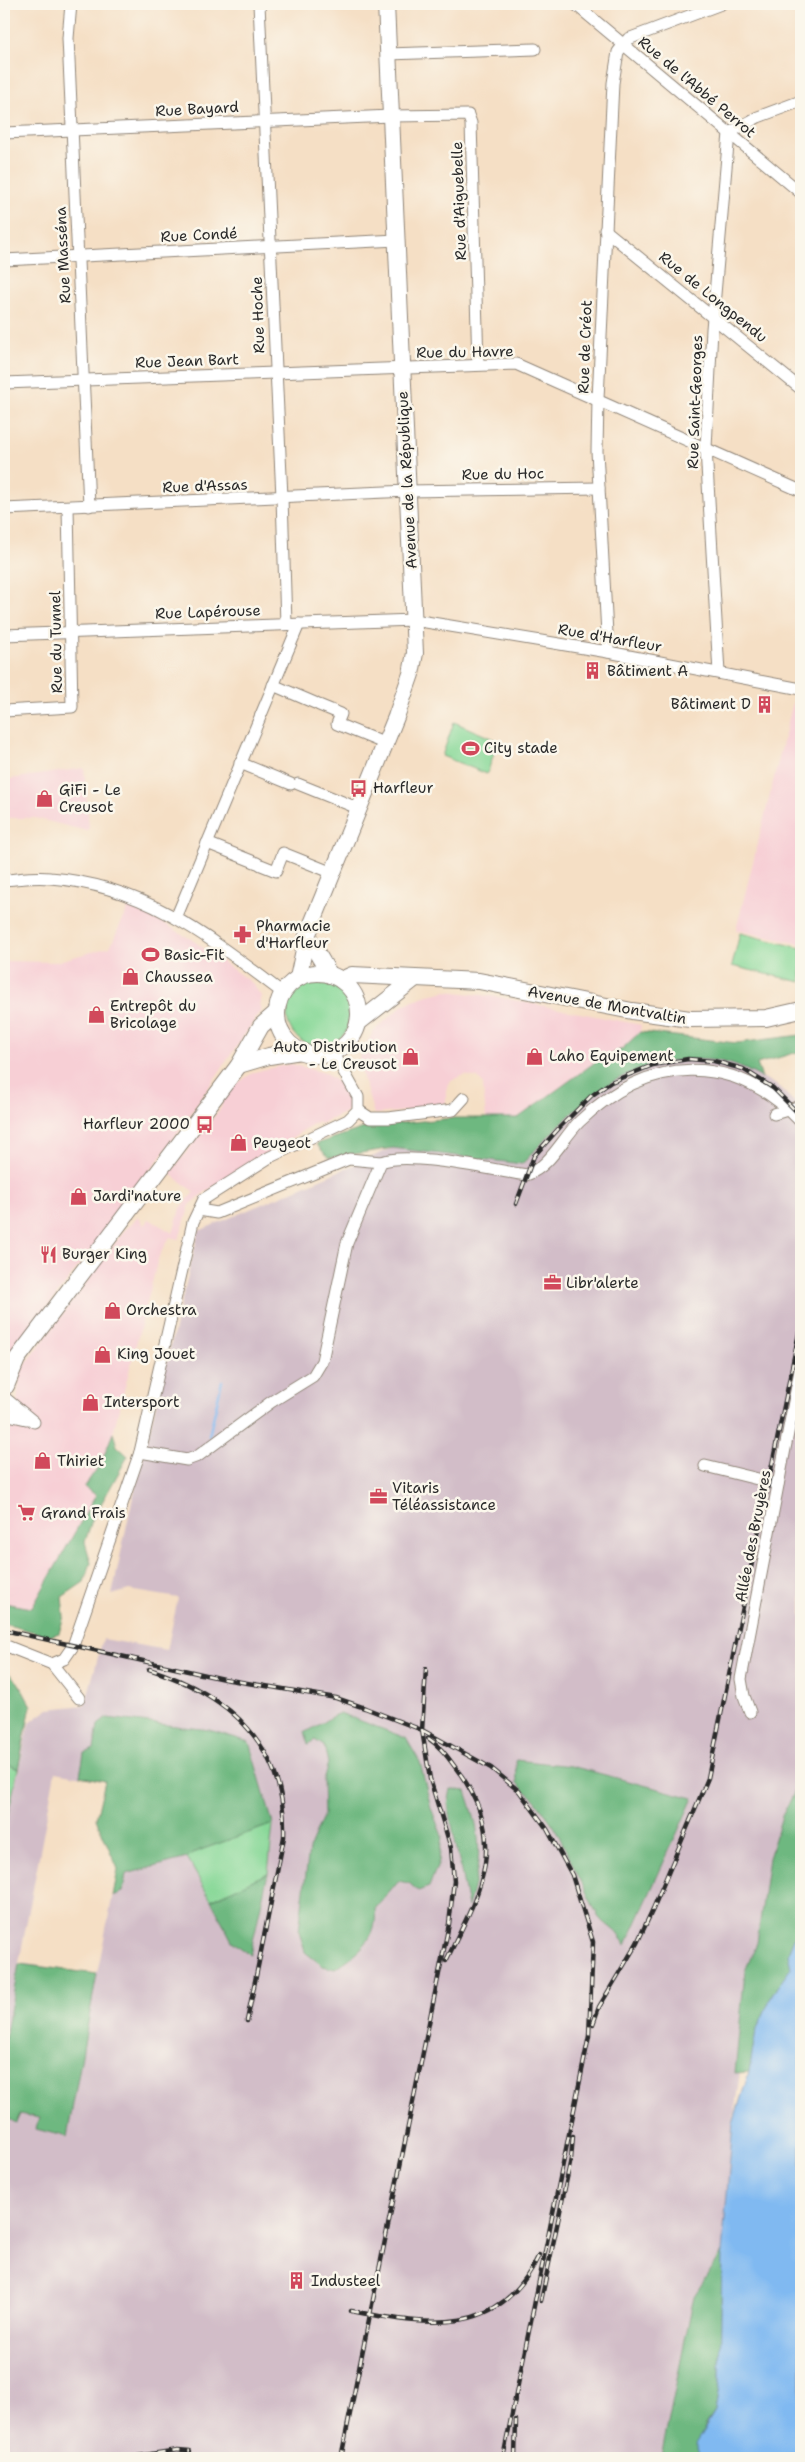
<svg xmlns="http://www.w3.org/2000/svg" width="805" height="2462" font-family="'Shantell Sans',sans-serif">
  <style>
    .built { fill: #f7cfd5 }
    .industrial { fill: #d2bdc8; fill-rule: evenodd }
    .green { fill: #88d898; stroke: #5a8262 }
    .forest { fill: #6eb880; stroke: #4c7256 }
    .water { fill: #80b9f1; stroke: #56728e }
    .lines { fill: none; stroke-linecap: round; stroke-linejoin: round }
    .stream { stroke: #80b9f1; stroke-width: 2.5 }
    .street-casing { stroke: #908578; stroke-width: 13 }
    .secondary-casing { stroke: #908578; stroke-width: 18 }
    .street { stroke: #fff; stroke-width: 11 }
    .secondary { stroke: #fff; stroke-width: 16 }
    .rail-casing { stroke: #2b2b2b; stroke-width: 4.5 }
    .rail { stroke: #fbf7ec; stroke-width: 2.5; stroke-dasharray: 8; stroke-linecap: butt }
    .labels { text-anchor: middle; stroke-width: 5; stroke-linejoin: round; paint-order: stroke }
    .street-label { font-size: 15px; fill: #2b2b2b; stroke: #fbf7ec }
    .poi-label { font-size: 15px; fill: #2b2b2b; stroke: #fbf7ec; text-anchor: start }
  </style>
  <rect width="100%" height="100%" fill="#fbf7ec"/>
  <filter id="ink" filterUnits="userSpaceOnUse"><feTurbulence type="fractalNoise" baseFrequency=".02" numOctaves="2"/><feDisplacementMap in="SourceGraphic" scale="10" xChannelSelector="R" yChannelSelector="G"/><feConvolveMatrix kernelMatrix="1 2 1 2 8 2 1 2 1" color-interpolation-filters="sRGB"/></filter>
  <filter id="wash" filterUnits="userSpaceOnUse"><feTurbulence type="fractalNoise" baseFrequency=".0096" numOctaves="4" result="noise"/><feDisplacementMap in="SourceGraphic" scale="20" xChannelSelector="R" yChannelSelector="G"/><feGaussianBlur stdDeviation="1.12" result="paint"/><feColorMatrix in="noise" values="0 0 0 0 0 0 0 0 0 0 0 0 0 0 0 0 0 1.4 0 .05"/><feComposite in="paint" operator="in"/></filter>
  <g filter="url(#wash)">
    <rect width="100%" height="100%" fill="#f5dfc5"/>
    <g class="built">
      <path d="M794,698l7,1v245l-65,-14z"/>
      <path d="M84,768l5,59 -2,4 -52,-13h-31v-38z"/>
      <path d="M130,904l61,35 62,45 8,12 -1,16 -90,132 -158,211 -8,5v-399l51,1 55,-15z"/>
      <path d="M446,991l52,6 143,28 -1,7 -18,17 -28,14 -76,55 -32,1 -3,-35 -5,-6 -14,-3 -13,6 -5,9v12l-7,6 -65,6 -16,-52 4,-12 12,-19 29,-26 21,-9z"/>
      <path d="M291,1064l34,9 11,8 11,11 2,17 -5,4 -24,11 -2,-3 -114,72 -14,12 -11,34 -9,-2 -11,19 -46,177 -12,30 -16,24 11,8 -64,113 -28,-5v-183l13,-18 3,-30 104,-141 14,-14 6,8 5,-6 24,14 7,-24 14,-17 -24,-19 51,-65 2,-10 9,-11 22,-15z"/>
    </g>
    <path class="industrial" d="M713,1059l33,9 32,18 16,16 7,-3v681l-19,36 -13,42 -36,265 -11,130 -28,43 -33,162h-657v-624l25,-111 20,-14 36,-4 18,-66 64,11 11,-52 -49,-8 -17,5 18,-85 69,-279 194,-83 129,16 47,-50 48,-37 44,-16zM55,1772l50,9 -9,38 22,50 -21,105 -78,-11z"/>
    <g class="green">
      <path d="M454,722l44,19 -11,33 -45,-18z"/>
      <path d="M740,933l61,15v34l-69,-16z"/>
      <circle cx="319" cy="1014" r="32"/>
      <path d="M4,1762l14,7 -14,63z"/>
      <path d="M273,1824l-5,49 -57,27 -24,-42 5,-5z"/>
    </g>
    <g class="forest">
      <path d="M640,1032l97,11 64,-8v16l-44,13 5,14c-28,-16 -45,-20 -77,-18 -74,4 -115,54 -163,104l-129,-16 -64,10 -13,-14 54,-18 84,-8h64l76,-55 28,-14z"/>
      <path d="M113,1433l4,13 11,10 -36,64 -7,22 6,21 -7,19 -22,15 2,19 -5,17 -9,3 -46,-12v-21l28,5 64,-113 -12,-8 17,-24z"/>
      <path d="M4,1669l14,13 13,24 -13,63 -14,-7z"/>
      <path d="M340,1713l66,25 14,24 11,46 11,28 -3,25 -10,26 -11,4 -9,-8 -11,-2 -23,28c4,30 -18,44 -40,60l-12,-3 -18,-14 -6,-21 10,-82 15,-35 -1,-34 5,-17 -4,-17 -9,-6 -7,4 -3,-12c14,-5 21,-14 35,-19z"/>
      <path d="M107,1718l103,12 39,12 24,82 -81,29 -5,5 -61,16 -3,18 -10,4 5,-27 -22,-50 9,-38 -25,-5 4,-23 10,-4 4,-24z"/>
      <path d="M516,1760l55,6 122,32 -67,147 -10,-13 -17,-14 -45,-92 -19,-26 -18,-17z"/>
      <path d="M801,1780v141l-13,32 3,15 -18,25 -17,38 -7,41 -14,1 10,-102 12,-28 12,-85 13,-42z"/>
      <path d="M451,1789l15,2c17,48 16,68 2,116l-20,-103z"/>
      <path d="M268,1873l-18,82 -18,-14 -21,-41z"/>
      <path d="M19,1964l78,10 -30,163 -31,-8 3,-11 -19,-4 -4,9 -12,-7v-73z"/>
      <path d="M722,2253l-2,129 -5,30 -10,14 -6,30 2,2h-40l33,-162z"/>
    </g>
    <path class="water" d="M801,1921v537h-100l-6,-14 20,-32 5,-30 2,-129 11,-130 16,-51 7,-41 17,-38 18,-25 -3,-15z"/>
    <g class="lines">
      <path class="stream" d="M209,1436l13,-55"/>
    </g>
  </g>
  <g filter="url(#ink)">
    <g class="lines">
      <defs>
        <g id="street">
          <path d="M71,4l-3,34 21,468"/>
          <path d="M259,4l23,493 4,127"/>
          <path d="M575,4l226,189"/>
          <path d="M388,54l147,-5"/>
          <path d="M4,133l387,-17 77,-1 3,8 7,241"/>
          <path d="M729,133l29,-16 43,-16"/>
          <path d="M605,230l196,159"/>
          <path d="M4,260l393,-20"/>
          <path d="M4,383l512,-19 285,127"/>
          <path d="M4,509l404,-18 191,-3"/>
          <path d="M4,635l410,-15 194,32 193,37"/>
          <path d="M608,652l-11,-201 1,-52 15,-316 5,-31 10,-13 93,-35"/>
          <path d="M719,673l-13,-225 6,-119 17,-196"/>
          <path d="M273,685l42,18"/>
          <path d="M319,705l22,9 -4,10 49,20"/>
          <path d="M4,711l68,-4 -4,-200"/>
          <path d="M240,763l51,21"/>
          <path d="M298,784l62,25"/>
          <path d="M207,843l50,20"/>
          <path d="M261,865l15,6 7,-18 50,20"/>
          <path d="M4,880c15,-1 31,-4 46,-2 95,7 160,60 233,115"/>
          <path d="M176,918l123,-294"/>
          <path d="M358,1110l12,8h18l65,-8 11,-12"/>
          <path d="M774,1114l27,-8"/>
          <path d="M199,1210l18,3 132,-54 32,3"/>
          <path d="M5,1398l29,24"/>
          <path d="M4,1414l22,5"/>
          <path d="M140,1452l47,8 11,-4 73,-54 42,-26 9,-15 25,-118 34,-81c28,-11 111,8 145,13 24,-8 36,-36 53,-53 69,-67 155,-71 222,0"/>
          <path d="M705,1466l73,18"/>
          <path d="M4,1645l48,19 27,34"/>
          <path d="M52,1664l12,-5 9,-13 67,-194 53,-230 11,-23 66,-42 78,-37 10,-10v-13l-25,-45"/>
          <path d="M750,1712l-6,-16 -3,-17 60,-314"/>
        </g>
        <g id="secondary">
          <path d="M307,936l23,39"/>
          <circle cx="318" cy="1014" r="41"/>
          <path d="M298,978l9,-42 89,-219 15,-43 4,-21 -29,-649"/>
          <path d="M341,980l11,-5 127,6 153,30 58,8 76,-1 35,-8"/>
          <path d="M358,1023l55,-43"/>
          <path d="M239,1065l30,-9 32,-5"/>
          <path d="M6,1386l11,-27 222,-294 22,-39 16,-14"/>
        </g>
      </defs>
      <use href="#street" class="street-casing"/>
      <use href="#secondary" class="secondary-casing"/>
      <use href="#street" class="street"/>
      <use href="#secondary" class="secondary"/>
      <defs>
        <g id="rail">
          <path d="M516,1204l18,-48 26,-29 31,-31 20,-14 42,-17 35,-6 26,2 29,8 30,19 28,28"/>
          <path d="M4,1630l220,49 112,19 29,10 57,22 69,38 28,23 28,38 25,46 21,67 -4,94 -86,422"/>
          <path d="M149,1669c81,26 138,77 135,168l-37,184"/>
          <path d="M428,1738c14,9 23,24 33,37 49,70 17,120 -15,186"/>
          <path d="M593,2024l6,-17 38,-64 16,-34 55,-131 93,-455"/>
          <path d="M541,2301l30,-142 2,-23"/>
          <path d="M351,2311c76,14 148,29 188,-56"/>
          <path d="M125,2458l53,-8 12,1"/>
          <path d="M341,2458l108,-534 5,-43 -3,-33 -21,-69 -8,-49 4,-61"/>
          <path d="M515,2458l1,-38"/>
        </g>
      </defs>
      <use href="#rail" class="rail-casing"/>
      <use href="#rail" class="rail"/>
    </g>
  </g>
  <defs>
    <symbol id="building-bare" viewBox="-9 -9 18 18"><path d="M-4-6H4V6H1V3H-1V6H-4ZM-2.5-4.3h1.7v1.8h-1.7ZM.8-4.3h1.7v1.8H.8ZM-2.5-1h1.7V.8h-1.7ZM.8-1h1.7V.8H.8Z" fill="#d1495b" stroke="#fbf7ec" stroke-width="2.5" paint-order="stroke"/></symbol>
    <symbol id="stadium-bare" viewBox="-9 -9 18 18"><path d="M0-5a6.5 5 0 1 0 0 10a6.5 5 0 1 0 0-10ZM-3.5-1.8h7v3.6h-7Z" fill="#d1495b" stroke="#fbf7ec" stroke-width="2.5" paint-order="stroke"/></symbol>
    <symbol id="bus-bare" viewBox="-9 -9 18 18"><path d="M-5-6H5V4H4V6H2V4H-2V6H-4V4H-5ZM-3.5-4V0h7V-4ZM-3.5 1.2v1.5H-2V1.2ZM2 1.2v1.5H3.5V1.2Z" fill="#d1495b" stroke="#fbf7ec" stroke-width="2.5" paint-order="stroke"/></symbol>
    <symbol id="shop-bare" viewBox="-9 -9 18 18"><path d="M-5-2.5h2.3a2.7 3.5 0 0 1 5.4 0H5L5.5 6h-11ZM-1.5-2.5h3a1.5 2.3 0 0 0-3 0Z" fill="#d1495b" stroke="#fbf7ec" stroke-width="2.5" paint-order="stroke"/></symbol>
    <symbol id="pharmacy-bare" viewBox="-9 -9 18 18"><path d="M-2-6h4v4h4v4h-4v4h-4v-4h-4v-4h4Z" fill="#d1495b" stroke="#fbf7ec" stroke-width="2.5" paint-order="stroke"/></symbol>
    <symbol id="restaurant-bare" viewBox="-9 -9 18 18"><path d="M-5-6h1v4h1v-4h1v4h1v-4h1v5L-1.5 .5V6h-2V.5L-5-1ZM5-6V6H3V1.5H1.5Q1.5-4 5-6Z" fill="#d1495b" stroke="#fbf7ec" stroke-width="2.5" paint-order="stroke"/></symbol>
    <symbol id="office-bare" viewBox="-9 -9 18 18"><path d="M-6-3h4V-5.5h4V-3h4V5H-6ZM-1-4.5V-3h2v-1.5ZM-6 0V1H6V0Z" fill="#d1495b" stroke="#fbf7ec" stroke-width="2.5" paint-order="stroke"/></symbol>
    <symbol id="supermarket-bare" viewBox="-9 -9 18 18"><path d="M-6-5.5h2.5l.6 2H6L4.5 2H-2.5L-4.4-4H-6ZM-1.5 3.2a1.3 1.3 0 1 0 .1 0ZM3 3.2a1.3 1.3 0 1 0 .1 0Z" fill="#d1495b" stroke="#fbf7ec" stroke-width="2.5" paint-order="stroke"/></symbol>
  </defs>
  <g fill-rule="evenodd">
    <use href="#building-bare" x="580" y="658" width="25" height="25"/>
    <use href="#building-bare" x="752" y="692" width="25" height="25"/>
    <use href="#stadium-bare" x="458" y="736" width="25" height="25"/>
    <use href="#bus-bare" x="346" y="776" width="25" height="25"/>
    <use href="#shop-bare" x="32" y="786" width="25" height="25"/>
    <use href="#pharmacy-bare" x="230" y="922" width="25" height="25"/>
    <use href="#stadium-bare" x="138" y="942" width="25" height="25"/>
    <use href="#shop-bare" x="118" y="964" width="25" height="25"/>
    <use href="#shop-bare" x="84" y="1002" width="25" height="25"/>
    <use href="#shop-bare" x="398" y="1044" width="25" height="25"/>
    <use href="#shop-bare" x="522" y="1044" width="25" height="25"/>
    <use href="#bus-bare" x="192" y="1112" width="25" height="25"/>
    <use href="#shop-bare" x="226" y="1130" width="25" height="25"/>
    <use href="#shop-bare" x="66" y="1184" width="25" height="25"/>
    <use href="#restaurant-bare" x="36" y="1242" width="25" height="25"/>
    <use href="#office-bare" x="540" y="1270" width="25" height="25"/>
    <use href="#shop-bare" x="100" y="1298" width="25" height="25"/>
    <use href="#shop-bare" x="90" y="1342" width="25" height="25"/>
    <use href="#shop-bare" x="78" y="1390" width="25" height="25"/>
    <use href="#shop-bare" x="30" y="1448" width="25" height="25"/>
    <use href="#office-bare" x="366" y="1484" width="25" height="25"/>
    <use href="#supermarket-bare" x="14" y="1500" width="25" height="25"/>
    <use href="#building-bare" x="284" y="2268" width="25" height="25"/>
  </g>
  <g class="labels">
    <g class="street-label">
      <text transform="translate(697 87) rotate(40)" y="5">Rue de l'Abbé Perrot</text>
      <text transform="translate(197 109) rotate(-3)" y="5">Rue Bayard</text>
      <text transform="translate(459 201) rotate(-92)" y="5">Rue d'Aiguebelle</text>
      <text transform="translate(199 235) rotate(-3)" y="5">Rue Condé</text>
      <text transform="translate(63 255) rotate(-93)" y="5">Rue Masséna</text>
      <text transform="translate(713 297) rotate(39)" y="5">Rue de Longpendu</text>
      <text transform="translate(258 315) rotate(-92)" y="5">Rue Hoche</text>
      <text transform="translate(585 347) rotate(-88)" y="5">Rue de Créot</text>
      <text transform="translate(465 352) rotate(-1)" y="5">Rue du Havre</text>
      <text transform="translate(187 361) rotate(-2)" y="5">Rue Jean Bart</text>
      <text transform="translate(695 402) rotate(-88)" y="5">Rue Saint-Georges</text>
      <text transform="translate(503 474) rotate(-1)" y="5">Rue du Hoc</text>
      <text transform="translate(407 480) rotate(-93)" y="5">Avenue de la République</text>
      <text transform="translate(205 486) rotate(-2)" y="5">Rue d'Assas</text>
      <text transform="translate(208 612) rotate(-2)" y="5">Rue Lapérouse</text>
      <text transform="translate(610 638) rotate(10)" y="5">Rue d'Harfleur</text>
      <text transform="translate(56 642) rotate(-91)" y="5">Rue du Tunnel</text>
      <text transform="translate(607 1005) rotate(10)" y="5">Avenue de Montvaltin</text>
      <text transform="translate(753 1536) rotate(-79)" y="5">Allée des Bruyères</text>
    </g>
    <g class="poi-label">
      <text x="607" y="676">Bâtiment A</text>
      <text x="751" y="709" text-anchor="end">Bâtiment D</text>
      <text x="484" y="753">City stade</text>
      <text x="373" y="793">Harfleur</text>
      <text x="59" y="795">GiFi - Le<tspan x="59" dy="17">Creusot</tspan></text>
      <text x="256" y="931">Pharmacie<tspan x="256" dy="17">d'Harfleur</tspan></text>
      <text x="164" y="960">Basic-Fit</text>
      <text x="145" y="982">Chaussea</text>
      <text x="110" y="1011">Entrepôt du<tspan x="110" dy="17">Bricolage</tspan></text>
      <text x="397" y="1052" text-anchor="end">Auto Distribution<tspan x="397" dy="17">- Le Creusot</tspan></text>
      <text x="549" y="1061">Laho Equipement</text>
      <text x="190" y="1129" text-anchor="end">Harfleur 2000</text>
      <text x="253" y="1148">Peugeot</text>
      <text x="93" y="1201">Jardi'nature</text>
      <text x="62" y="1259">Burger King</text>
      <text x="566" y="1288">Libr'alerte</text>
      <text x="126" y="1315">Orchestra</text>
      <text x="117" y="1359">King Jouet</text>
      <text x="104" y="1407">Intersport</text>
      <text x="57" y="1466">Thiriet</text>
      <text x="392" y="1493">Vitaris<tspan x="392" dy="17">Téléassistance</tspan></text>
      <text x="41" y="1518">Grand Frais</text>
      <text x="311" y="2286">Industeel</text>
    </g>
  </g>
  <rect width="805" height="2462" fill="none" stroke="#fbf7ec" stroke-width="20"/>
</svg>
